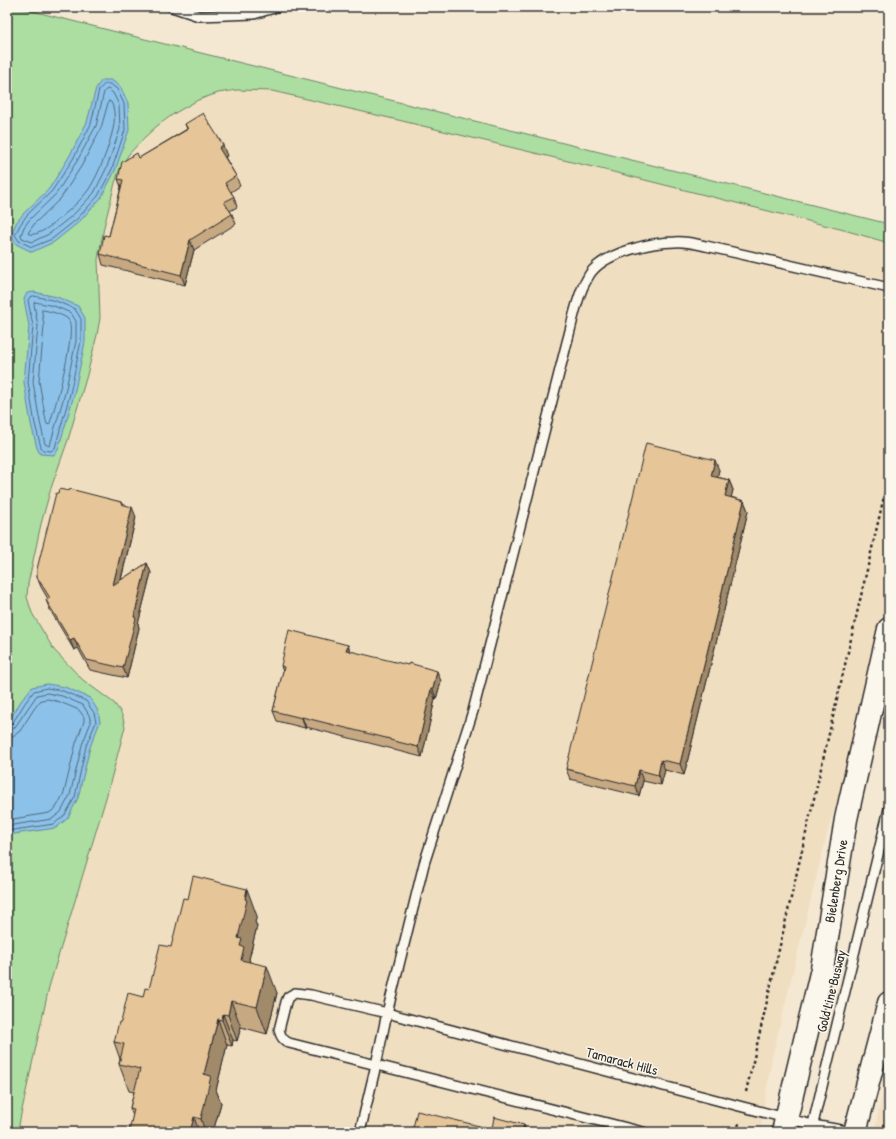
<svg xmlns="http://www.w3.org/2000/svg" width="896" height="1139" font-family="'Patrick Hand',sans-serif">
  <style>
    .built { fill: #f0dec1 }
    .green { fill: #abdea0; stroke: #6b8466 }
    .water { fill: #8cc2ea; stroke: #65869e }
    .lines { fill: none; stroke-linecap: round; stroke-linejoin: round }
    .shore { stroke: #526777; stroke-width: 1 }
    .service-casing { stroke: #2b2b2b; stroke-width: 12 }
    .tertiary-casing { stroke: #2b2b2b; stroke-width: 25 }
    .path { stroke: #2b2b2b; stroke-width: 2.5; stroke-dasharray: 3 3; stroke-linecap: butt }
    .service { stroke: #fbf7ec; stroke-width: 9 }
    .tertiary { stroke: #fbf7ec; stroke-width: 22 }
    .wall { fill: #c6a983; stroke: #2b2b2b }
    .shaded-wall { fill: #a18a6a; stroke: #2b2b2b }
    .building { fill: #e6c598; stroke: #2b2b2b }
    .labels { text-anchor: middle; stroke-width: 3; stroke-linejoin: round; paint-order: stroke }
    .street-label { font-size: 14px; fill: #2b2b2b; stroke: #fbf7ec }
  </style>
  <rect width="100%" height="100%" fill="#f5e8d3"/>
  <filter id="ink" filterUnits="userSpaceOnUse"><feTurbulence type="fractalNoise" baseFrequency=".025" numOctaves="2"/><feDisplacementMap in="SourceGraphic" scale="8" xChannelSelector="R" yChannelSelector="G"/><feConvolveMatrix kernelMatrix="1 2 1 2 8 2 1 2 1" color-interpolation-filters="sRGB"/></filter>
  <g filter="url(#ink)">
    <g class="built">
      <path d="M7,7h9l873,217v410l-61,196 -56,228 -12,74h-753z"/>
      <path d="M889,1065v67h-15l9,-40z"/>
    </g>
    <path class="green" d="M7,7h9l873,217v19l-45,-13 -235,-59 -211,-51 -126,-29 -35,-1 -19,3 -20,7 -23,13 -18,13 -12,11 -16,17 -9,14 -5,15 -11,44 -6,32 2,59 -3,17 -10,40 -19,65 -17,48 -10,36 -13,60 -1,13 5,16 22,37 29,30 31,23 6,8 3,7 2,9 -19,71 -57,189 -29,132 -2,13h-11z"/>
    <g class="water">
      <path d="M102,80h9l9,6 8,17 1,27 -14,41 -14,27 -22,24 -25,20 -22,10 -16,-8 -5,-8 5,-13 8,-10 25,-24 20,-32 18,-35 9,-34z"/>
      <path d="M34,292l23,5 21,9 7,12v24l-11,53 -16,55 -4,5 -14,-1 -3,-6 -6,-24 -7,-42 5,-56 -5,-27 3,-6z"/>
      <path d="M47,684l18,3 25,11 8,13 2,11 -10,25 -12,51 -10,20 -12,10 -49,7v-111l14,-23 11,-14z"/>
    </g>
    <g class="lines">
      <g class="shore">
        <path d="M105,84h5l7,5 7,15 1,26 -13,39 -14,27 -21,23 -25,20 -20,8 -13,-6 -4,-6 5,-10 7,-10 25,-24 21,-32 18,-35 8,-34z"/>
        <path d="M106,90l2,-1 5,4 6,12 1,24 -13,38 -13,26 -21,22 -24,19 -17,8 -10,-4 -1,-3 3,-8 6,-8 26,-25 21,-33 19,-35 8,-34z"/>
        <path d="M109,101l2,1c4,7 4,19 2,27 -4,18 -14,45 -24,60 -9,13 -23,24 -35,34 -6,5 -17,13 -25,11l-1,-1 7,-10 26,-25 21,-33 19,-37 7,-25z"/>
        <path d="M34,296l22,5 19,8 6,10v22l-11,53 -15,54 -4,3 -8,-1 -2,-3 -6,-23 -7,-42 5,-56 -5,-26 2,-3z"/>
        <path d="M35,302l19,4 17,7 5,8v20l-11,52 -15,52 -1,1 -4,-2 -5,-22 -7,-40 5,-56 -4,-22z"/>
        <path d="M42,310c5,0 22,5 26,9 10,11 -13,88 -18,104l-2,2 -1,-1 -1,-3 -7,-40 5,-55z"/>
        <path d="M7,725l5,-1 13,-21 9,-12 13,-3 16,3 23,10 8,12 2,9 -10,24 -11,51 -10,18 -11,9 -47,7"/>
        <path d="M7,730h4l4,-3 22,-32 10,-2 15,3 21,9 6,10 2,7 -9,23 -12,50 -9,17 -9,7 -45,7"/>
        <path d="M7,737l6,-1 7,-5 14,-22 7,-9 7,-1 12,3 19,8 5,7v4l-8,22 -12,50 -8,15 -7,5 -42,7"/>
      </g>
      <defs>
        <g id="service">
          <path d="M172,7l27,9 55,-2 23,-7"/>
          <path d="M360,1132l16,-67 11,-52 37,-149 49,-153 94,-369c5,-17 10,-47 19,-61 2,-4 4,-8 7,-11 16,-18 59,-28 82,-28 10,-1 21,2 31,4l183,42"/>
          <path d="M643,1132l-354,-89c-6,-3 -8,-6 -10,-13l7,-28 2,-5 7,-4 16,2 76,18 356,94 70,18 39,7"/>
          <path d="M811,1132l78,-323"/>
        </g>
        <g id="tertiary">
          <path d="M783,1132l39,-163 24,-150 43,-190"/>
          <path d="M855,1132l34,-129"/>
        </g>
      </defs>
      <use href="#service" class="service-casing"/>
      <use href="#tertiary" class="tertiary-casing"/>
      <g class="path">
        <path d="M746,1092l143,-617"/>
        <path d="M737,1132l2,-9"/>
        <path d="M883,1132l6,-26"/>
      </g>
      <use href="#service" class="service"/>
      <use href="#tertiary" class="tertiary"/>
    </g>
    <g class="wall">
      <path d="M185,124l42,32 -2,1 11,19 4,10 -9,6 3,5 3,10 -7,4 2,3 4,10 -42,26 -9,35 -82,-20 -3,-11 9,-18 12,-49 -3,-8 21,-21 48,-29z"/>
      <path d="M719,470l-2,7 12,3 4,10 -2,7 13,4 4,10 -64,264 -19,-5 -4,15 -18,-4 -4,15 -69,-17 -4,-10z"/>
      <path d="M69,491l52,11 1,2 14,13 -15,63 26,-17 4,10 -13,51 1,4 -12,50 -37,-8 -12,-22 -4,2 -24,-40 -4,-10 2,-1 -7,-12 -4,-10 21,-84z"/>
      <path d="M348,645l2,6 91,30 -5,18h-1l-13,58 -28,-7 -1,-1 -87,-22 -1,1 -28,-7 -4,-10 10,-39 -2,-6z"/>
      <path d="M257,916l-2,6 2,4 -8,33 1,3 27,31 -10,41 -26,-7 -4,14 -4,-1 -1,6 -5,-1 -11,45 5,13 -8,29h-84l4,-16 -3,-8 4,-16 -5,-1 -10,-27 1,-5 -6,-17 7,-20 22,-25 6,-8 22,-42z"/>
    </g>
    <g class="shaded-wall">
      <path d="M223,145l4,11 -4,2 -4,-10z"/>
      <path d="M190,240l4,10 -9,35 -4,-10z"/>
      <path d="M715,460l4,10 -4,16 -4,-10z"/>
      <path d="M729,480l4,10 -4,16 -4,-10z"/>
      <path d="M744,501l4,10 -64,264 -4,-11z"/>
      <path d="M132,507l4,10 -19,78 -4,-10z"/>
      <path d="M147,563l4,10 -13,51 1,4 -12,50 -4,-10 11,-51z"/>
      <path d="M74,638l4,10 -4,2 -4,-10z"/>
      <path d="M348,645l3,10 -5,-5z"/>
      <path d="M437,671l4,10 -5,18 -3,-10z"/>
      <path d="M431,689l4,10 -13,58 -4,-10z"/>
      <path d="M302,717l4,10 -1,1 -3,-10z"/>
      <path d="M661,760l4,10 -4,15 -3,-10z"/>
      <path d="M639,770l4,11 -4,15 -4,-10z"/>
      <path d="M247,889l10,27 -2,6 2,4 -8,33 5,14 -13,-13 -3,-22z"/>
      <path d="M267,966l10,27 -10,41 -10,-27z"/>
      <path d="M231,1001l10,26 -4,14 -9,-26z"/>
      <path d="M223,1014l10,26 -1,6 -10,-26z"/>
      <path d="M218,1019l9,26 -11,45 5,13 -8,29h-8l-4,-13 3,-45z"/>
      <path d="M194,1117l5,15h-9z"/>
      <path d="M524,1125l3,7h-5z"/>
    </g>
    <g class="building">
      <path d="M203,113l20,32 -4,3 17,28 -11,7 9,14 -10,5 8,12 -42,26 -9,35 -81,-21 4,-19 5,1 14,-56 -5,-1 4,-17 15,-9 2,5 49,-29 -3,-5z"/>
      <path d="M646,443l69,17 -4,16 18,4 -4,16 19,5 -64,263 -19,-4 -3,15 -19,-5 -4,16 -69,-17z"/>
      <path d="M59,489l10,2 1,-2 51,13v2l11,3 -19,78 34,-22 -13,54 2,1 -13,50 -36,-8 -13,-22 -4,2 -24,-40 4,-2 -13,-21v-8l19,-76h2z"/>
      <path d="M289,630l59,15 -2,5 62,15 1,-2 28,8 -4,18h-2l-13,58 -28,-7v-1l-88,-22v1l-29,-7 11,-44 -3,-1z"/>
      <path d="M193,876l54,13 -2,10 2,1 -9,38 4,1 -2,7 4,1 -3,13 26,6 -10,41 -26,-6 -3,14 -5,-1 -1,6 -4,-1 -14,55 7,2 -10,43 -7,-2 -4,15h-61l5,-23 -4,-1 10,-39 -21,-5 5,-20 -10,-2 5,-20h2l7,-29 15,4 2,-9 4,1 11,-44 11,2 12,-49 5,1z"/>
      <path d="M417,1111l75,18 2,-12 30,8 -2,7h-110z"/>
    </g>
  </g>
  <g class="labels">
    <g class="street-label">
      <text transform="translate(836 881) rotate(-81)" y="5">Bielenberg Drive</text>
      <text transform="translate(831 991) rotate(-76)" y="5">Gold Line Busway</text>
      <text transform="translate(622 1061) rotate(15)" y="5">Tamarack Hills</text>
    </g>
  </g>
  <rect width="896" height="1139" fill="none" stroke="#fbf7ec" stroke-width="24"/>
  <rect x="12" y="12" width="872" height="1115" fill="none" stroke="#2b2b2b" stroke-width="1.5" filter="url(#ink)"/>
</svg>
